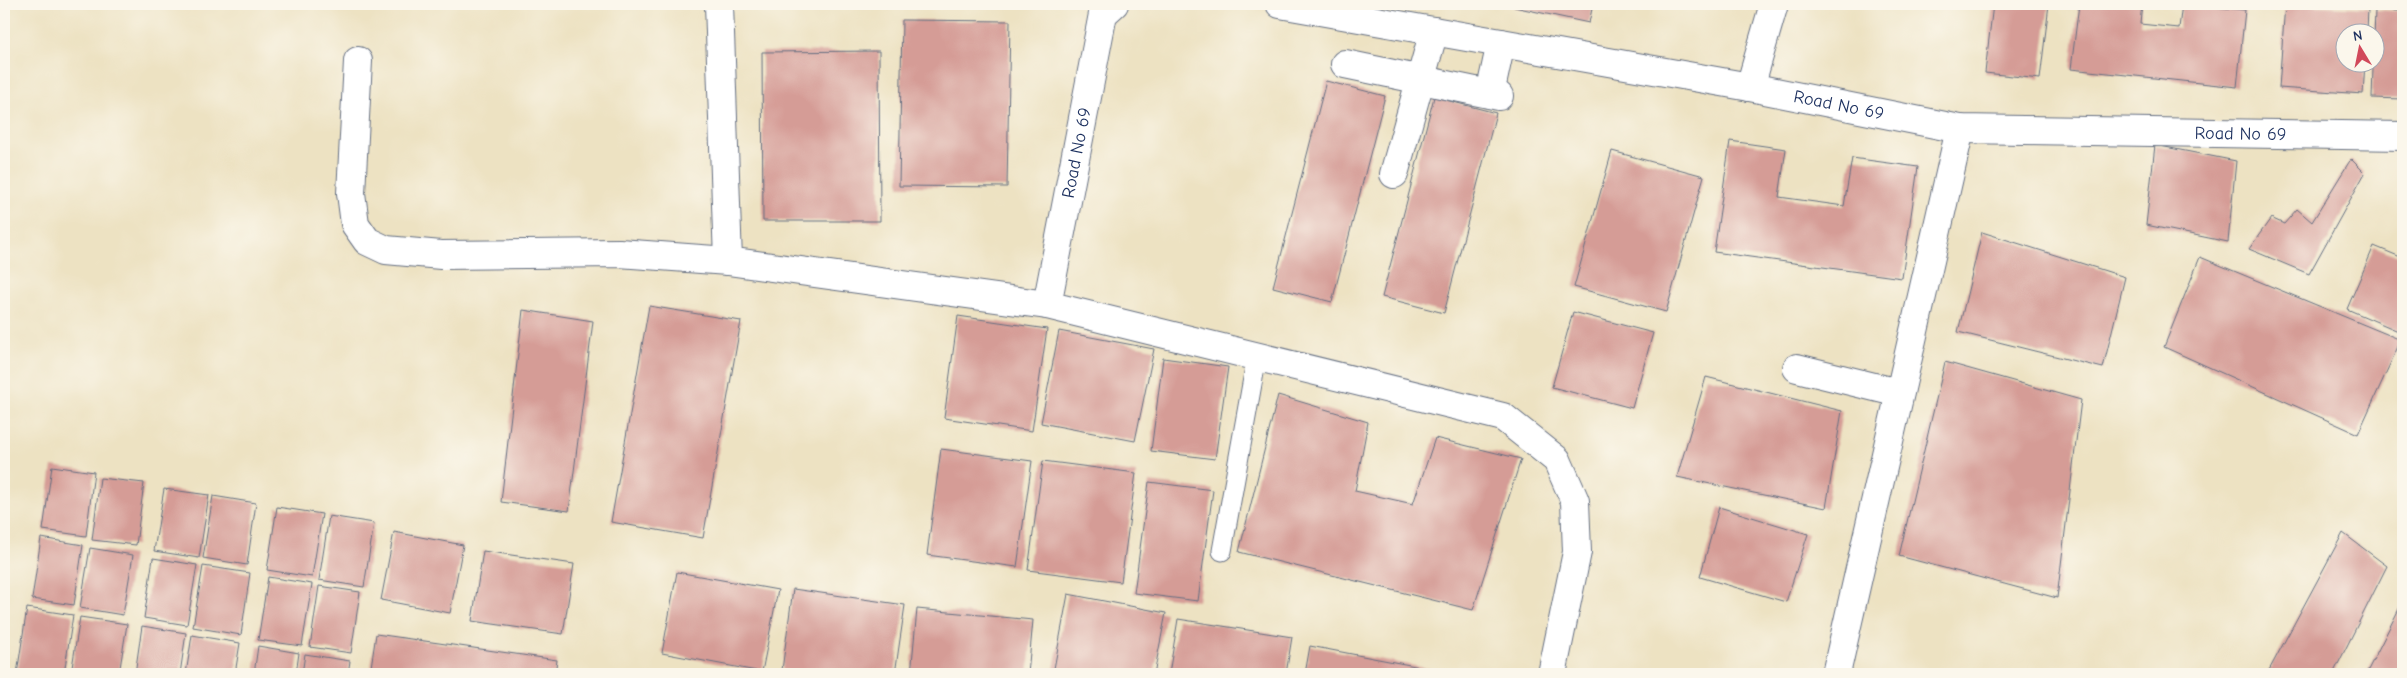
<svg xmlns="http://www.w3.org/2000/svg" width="2407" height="678" font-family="'Comic Neue',sans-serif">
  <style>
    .building { fill: #d59c96 }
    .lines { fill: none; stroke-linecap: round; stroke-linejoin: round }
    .service-casing { stroke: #646e81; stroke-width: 21 }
    .minor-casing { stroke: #646e81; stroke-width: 30 }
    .service { stroke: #fff; stroke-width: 19 }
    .minor { stroke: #fff; stroke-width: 28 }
    .labels { text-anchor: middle; stroke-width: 4; stroke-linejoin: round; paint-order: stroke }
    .street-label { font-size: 18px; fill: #1b2f5e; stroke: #fbf7ec }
  </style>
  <rect width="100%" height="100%" fill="#fbf7ec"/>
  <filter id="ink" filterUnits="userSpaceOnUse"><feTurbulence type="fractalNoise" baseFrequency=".02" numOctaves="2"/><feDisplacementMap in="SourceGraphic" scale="10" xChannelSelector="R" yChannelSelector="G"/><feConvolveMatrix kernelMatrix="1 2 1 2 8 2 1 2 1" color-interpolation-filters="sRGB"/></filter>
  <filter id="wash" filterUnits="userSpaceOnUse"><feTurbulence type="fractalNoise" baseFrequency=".0096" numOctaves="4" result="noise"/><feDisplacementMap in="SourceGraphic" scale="20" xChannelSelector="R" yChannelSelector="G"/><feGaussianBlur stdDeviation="1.12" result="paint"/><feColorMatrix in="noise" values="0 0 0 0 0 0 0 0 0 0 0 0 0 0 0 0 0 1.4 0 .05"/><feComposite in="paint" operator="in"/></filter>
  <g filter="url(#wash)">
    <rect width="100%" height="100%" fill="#ede2c2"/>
    <g id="blocks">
      <g class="building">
        <path d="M1515,4h78l-4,19 -75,-16z"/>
        <path d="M1993,4h56l-9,75 -55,-6z"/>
        <path d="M2079,4h63l-2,20 39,4 3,-24 63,6 -8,77 -166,-18z"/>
        <path d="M2285,4l83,4 -1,24h-23v30h21l-2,32 -84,-6z"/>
        <path d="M2375,10l28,1v88l-31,-1z"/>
        <path d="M902,20l108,1 -3,166 -108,-1z"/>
        <path d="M879,51l1,170h-117l-1,-169z"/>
        <path d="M1326,81l59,15 -53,206 -59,-15z"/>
        <path d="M1434,97l62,16 -52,200 -62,-16z"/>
        <path d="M1730,141l56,8 -7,48 65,9 8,-48 66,9 -16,111 -188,-26z"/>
        <path d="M2155,145l81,16 -8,81 -82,-17z"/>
        <path d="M1612,151l92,25 -38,136 -92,-25z"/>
        <path d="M2351,159l14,14 -56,101 -60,-25 22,-31 13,6 13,-15 15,13z"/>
        <path d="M1982,232l143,45 -22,91 -145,-36z"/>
        <path d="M2374,246l29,12v75l-56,-24z"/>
        <path d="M2200,257l201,83 -43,94 -194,-87z"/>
        <path d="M649,306l92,15 -38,217 -92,-16z"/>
        <path d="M523,310l70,11 -24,190 -68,-9z"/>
        <path d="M1573,312l80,21 -21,75 -80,-21z"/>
        <path d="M958,316l89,13 -15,102 -88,-13z"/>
        <path d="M1059,331l95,18 -19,92 -94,-18z"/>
        <path d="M1163,358l65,9 -13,92 -64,-8z"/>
        <path d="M1945,362l136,38 -24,198 -158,-42z"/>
        <path d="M1706,377l136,34 -16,97 -149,-31z"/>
        <path d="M1278,395l90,27 -13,69 58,13 22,-66 86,21 -48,151 -234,-58z"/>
        <path d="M941,449l91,12 -15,106 -90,-12z"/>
        <path d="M1043,461l93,12 -15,109 -93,-12z"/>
        <path d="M52,466l42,6 -8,64 -43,-6z"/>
        <path d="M100,478l44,5 -8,62 -44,-5z"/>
        <path d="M1149,482l64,8 -15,111 -64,-8z"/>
        <path d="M164,489l45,6 -10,63 -45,-7z"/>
        <path d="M213,496l43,7 -9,62 -44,-7z"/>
        <path d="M277,507l45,7 -10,63 -45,-7z"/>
        <path d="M1719,507l89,27 -22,68 -86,-25z"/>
        <path d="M329,516l45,7 -10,64 -45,-7z"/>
        <path d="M394,532l69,13 -13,68 -69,-13z"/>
        <path d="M2343,533l44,33 -54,108h-66z"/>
        <path d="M41,538l42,7 -9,60 -42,-6z"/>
        <path d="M90,548l43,7 -10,60 -43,-7z"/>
        <path d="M483,551l91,13 -11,70 -91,-13z"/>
        <path d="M153,558l44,7 -10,60 -43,-7z"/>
        <path d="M203,566l47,7 -9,62 -48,-8z"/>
        <path d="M677,572l101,18 -16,82 -100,-19z"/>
        <path d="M268,577l44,7 -10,62 -44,-6z"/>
        <path d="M319,586l41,6 -9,61 -41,-6z"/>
        <path d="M793,589l112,16 -10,69h-86l-27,-4z"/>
        <path d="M1068,594l98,19 -12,61h-101z"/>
        <path d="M2403,601v73h-37z"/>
        <path d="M27,608l46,7 -9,59h-47z"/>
        <path d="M917,609l116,11 -5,54h-117z"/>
        <path d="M80,617l47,7 -8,50h-48z"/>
        <path d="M1178,619l114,18 -6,37h-117z"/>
        <path d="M142,626l44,7 -6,41h-45z"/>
        <path d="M376,634l181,26 -2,14h-185z"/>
        <path d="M192,635l48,8 -5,31h-49z"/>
        <path d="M258,646l41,7 -3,21h-42z"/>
        <path d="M1310,646l126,24 -1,4h-130z"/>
        <path d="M305,654l45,7 -2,13h-46z"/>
      </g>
    </g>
  </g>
  <g filter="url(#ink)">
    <use href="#blocks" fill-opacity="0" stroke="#646e81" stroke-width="1"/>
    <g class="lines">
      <defs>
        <path id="service" d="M1222,551l35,-195"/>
        <g id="minor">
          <path d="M719,4l9,257"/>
          <path id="s1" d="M1280,4l470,83 210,42 443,7"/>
          <path d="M358,61l-7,132 4,31 12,17 19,9 55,5 178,-2 109,8 319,44 456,112 54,43 18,41 2,51 -25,122"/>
          <path d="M1345,64l154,32"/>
          <path d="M1750,87l24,-83"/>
          <path d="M1490,94l11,-51"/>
          <path d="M1394,174l40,-143"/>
          <path id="s2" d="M1047,305l56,-291 11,-10"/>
          <path d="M1797,368l102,25"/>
          <path d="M1836,674l124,-545"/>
        </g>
      </defs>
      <use href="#service" class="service-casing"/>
      <use href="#minor" class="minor-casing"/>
      <use href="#service" class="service"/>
      <use href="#minor" class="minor"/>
    </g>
  </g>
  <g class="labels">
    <g class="street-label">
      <text dy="6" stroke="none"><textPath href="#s1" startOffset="568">Road No 69</textPath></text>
      <text dy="6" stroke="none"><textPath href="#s1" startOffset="972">Road No 69</textPath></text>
      <text dy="6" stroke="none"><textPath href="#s2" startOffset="155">Road No 69</textPath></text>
    </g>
  </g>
  <rect width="2407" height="678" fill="none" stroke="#fbf7ec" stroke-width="20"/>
  <g transform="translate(2360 48) rotate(350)"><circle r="24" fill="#fbf7ec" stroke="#a1a7b3"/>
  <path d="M0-4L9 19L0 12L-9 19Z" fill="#d1495b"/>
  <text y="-8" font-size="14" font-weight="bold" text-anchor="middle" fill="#1b2f5e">N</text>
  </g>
</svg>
